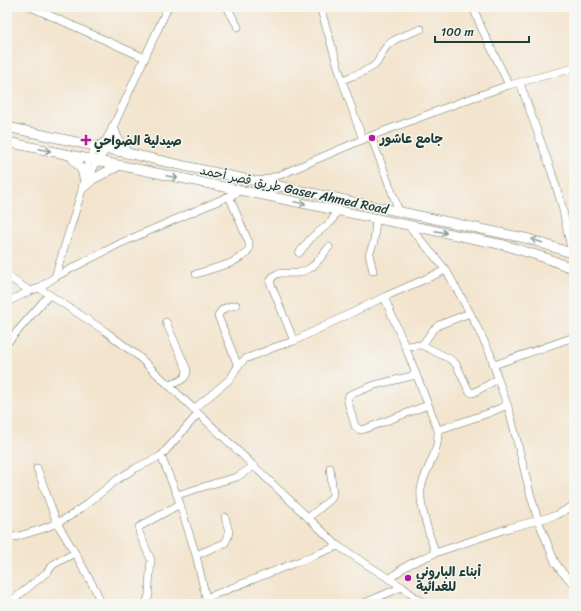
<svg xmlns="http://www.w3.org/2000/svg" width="581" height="611" font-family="Sriracha,'Playpen Sans Arabic',sans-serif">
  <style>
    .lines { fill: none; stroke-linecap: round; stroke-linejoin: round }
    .minor-casing { stroke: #69776a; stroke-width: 8 }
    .major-casing { stroke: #69776a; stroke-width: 10 }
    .minor { stroke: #fff; stroke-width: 7 }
    .major { stroke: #fff; stroke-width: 9 }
    .oneway { stroke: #8f9e9a }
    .poi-dot { fill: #b5179e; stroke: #f6f6f2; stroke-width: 1.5 }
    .labels { text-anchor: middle; stroke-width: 3; stroke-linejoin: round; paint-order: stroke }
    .poi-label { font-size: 13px; font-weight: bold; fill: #1f3d34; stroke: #f6f6f2; text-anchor: start }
    .street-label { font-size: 13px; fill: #1f3d34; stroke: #f6f6f2 }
  </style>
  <rect width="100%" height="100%" fill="#f6f6f2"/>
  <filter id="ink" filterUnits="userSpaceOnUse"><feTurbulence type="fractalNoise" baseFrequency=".025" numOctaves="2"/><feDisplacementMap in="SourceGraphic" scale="8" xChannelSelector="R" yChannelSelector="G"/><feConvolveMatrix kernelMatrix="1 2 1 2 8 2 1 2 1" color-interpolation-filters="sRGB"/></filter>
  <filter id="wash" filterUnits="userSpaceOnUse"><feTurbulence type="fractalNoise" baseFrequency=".012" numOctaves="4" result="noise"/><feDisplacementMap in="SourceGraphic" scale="16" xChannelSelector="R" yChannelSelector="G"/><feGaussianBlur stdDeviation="0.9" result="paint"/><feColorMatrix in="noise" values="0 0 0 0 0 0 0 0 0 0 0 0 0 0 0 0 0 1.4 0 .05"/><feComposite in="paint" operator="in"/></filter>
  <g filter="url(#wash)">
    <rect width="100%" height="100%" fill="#f3e4cd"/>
  </g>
  <g filter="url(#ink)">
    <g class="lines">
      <defs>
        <g id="minor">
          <path d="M31,7l114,51"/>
          <path d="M227,7l11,20"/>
          <path d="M320,7l23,76 20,57"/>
          <path d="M473,7l8,20 28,58"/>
          <path d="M342,80c10,-4 27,-9 34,-16 5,-7 7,-16 14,-21 7,-6 21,-10 31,-14"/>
          <path d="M520,83l32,90 10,33 10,47"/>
          <path d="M371,136l28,75"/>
          <path d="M259,181l21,-6 91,-39 95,-36 43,-15 65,-17"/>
          <path d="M82,190v-2l7,-29 8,-12 9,-7 7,-13 55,-120"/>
          <path d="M409,226l37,44 24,43 20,40 8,26 12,34 20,80 8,27 17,42 7,10 12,12"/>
          <path d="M299,253l12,-15 20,-16 6,-11"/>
          <path d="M373,271l-4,-17 5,-12 2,-23"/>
          <path d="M196,274l35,-11 15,-9 3,-5v-6l-20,-47"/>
          <path d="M7,276l23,15"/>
          <path d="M55,277l27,-87 2,-2 13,-27 10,-12v-3"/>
          <path d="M39,288l66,43 33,25 200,190 64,41 22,17"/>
          <path d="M384,297l21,49 33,84c0,7 0,14 -3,21 -4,13 -12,25 -14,38 -2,18 9,46 14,64"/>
          <path d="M7,302l23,-11 9,-3 16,-11 66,-34 120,-52"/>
          <path d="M236,305c-8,2 -14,2 -18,11l20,50"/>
          <path d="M166,322l21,48c0,10 -10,12 -18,15"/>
          <path d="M294,341l-24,-59c5,-14 17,-7 28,-9 3,-1 9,-3 12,-5 6,-3 14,-15 19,-21"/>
          <path d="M7,343l42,-48"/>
          <path d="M422,345l11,-15 6,-5 31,-12"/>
          <path d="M405,346l17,-1 28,14 6,5 13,27 4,2 25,-14"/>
          <path d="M494,365l80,-28"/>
          <path d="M416,375l-41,10 -26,10 -1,4v3l7,24 5,4 5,-1 63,-24"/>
          <path d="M194,409l36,-30 8,-13 7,-7 30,-12 19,-6 90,-44 62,-27"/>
          <path d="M438,430l51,-17 18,-8"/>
          <path d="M161,456l16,39 19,60 10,43 1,6"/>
          <path d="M37,468l20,55 18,30 21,38 5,13"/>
          <path d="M177,495l42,-13 18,-5 17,-11"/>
          <path d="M308,518l23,-19 2,-5 -3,-26"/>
          <path d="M7,538l12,-2 23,-7 15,-6 13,-7 18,-13 30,-24 18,-11 25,-12 37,-42"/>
          <path d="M196,555l29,-12 3,-6 1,-5 -4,-15"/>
          <path d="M389,579l13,-10 8,-5 25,-11 74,-25 48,-13 17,-10"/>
          <path d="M206,598l132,-52"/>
          <path d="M8,604l38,-31 8,-9 21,-11"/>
          <path d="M146,604l3,-9v-10l2,-25 -12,-28v-5l41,-23"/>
          <path d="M362,604l40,-17"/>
        </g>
        <g id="major">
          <path d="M7,127l120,26 62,14 340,72 45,15"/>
          <path d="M113,127l5,13 9,13"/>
          <path d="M7,142l497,103 42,13 28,11"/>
          <path d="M70,155l12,15 2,8"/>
          <path d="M85,186l8,-7 25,-13"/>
        </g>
      </defs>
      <use href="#minor" class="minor-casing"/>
      <use href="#major" class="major-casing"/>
      <use href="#minor" class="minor"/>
      <use href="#major" class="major"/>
    </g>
    <defs><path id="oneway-shaft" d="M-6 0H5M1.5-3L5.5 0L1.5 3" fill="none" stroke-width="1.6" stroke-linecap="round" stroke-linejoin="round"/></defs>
    <g class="oneway">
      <use href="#oneway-shaft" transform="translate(45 150) rotate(11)"/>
      <use href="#oneway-shaft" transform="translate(172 177) rotate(12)"/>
      <use href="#oneway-shaft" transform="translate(300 203) rotate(12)"/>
      <use href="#oneway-shaft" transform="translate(441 232) rotate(12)"/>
      <use href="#oneway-shaft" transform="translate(537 241) rotate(-162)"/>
    </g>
  </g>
  <g class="poi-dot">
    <circle cx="372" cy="138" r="4"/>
    <path d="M84 134h4v4h4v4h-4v4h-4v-4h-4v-4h4z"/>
    <circle cx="408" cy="578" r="4"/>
  </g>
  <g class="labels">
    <g class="poi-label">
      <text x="380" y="143">جامع عاشور</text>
      <text x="94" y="145">صيدلية الضواحي</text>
      <text x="416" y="576">أبناء البارونى<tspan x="416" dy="15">للغدائية</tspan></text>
    </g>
    <g class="street-label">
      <text transform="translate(294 189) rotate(12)" y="5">طريق قصر أحمد Gaser Ahmed Road</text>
    </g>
  </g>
  <rect width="581" height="611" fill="none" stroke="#f6f6f2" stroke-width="24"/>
  <path d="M435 36v6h94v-6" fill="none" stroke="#1f3d34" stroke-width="2"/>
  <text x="441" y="36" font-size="12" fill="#1f3d34" stroke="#f6f6f2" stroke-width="3" paint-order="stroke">100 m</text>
</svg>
